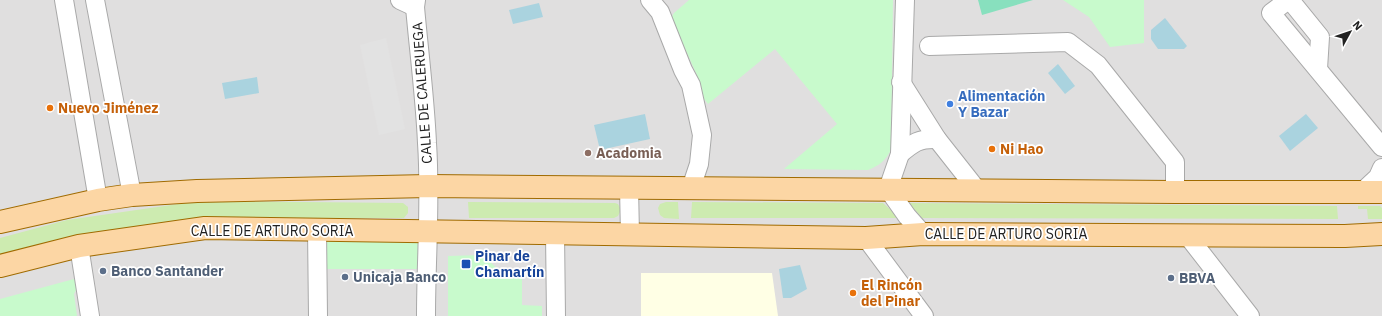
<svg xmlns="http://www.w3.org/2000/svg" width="1382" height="316" font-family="'IBM Plex Sans',sans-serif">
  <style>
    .residential { fill: #e0dfdf }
    .education { fill: #ffffe5 }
    .grass { fill: #cdebb0 }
    .park { fill: #c8facc }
    .pitch { fill: #88e0be }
    .parking { fill: #e2e2e2 }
    .water { fill: #aad3df }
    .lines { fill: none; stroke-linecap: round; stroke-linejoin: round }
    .street-casing { stroke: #a9a9a9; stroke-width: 20 }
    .primary-casing { stroke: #a06b00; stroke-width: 24 }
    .street { stroke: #fff; stroke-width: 18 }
    .primary { stroke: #fcd6a4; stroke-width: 22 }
    .shop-dot { fill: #3f7fe0; stroke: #fff; stroke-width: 1.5 }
    .food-dot { fill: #e8710a; stroke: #fff; stroke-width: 1.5 }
    .education-dot { fill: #8d6e63; stroke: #fff; stroke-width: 1.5 }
    .transit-dot { fill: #1a4fb4; stroke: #fff; stroke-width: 1.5 }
    .service-dot { fill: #5c6f8a; stroke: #fff; stroke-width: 1.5 }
    .labels { text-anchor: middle; stroke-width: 3.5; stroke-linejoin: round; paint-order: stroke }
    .street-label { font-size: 14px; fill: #222; stroke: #fff }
    .shop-label { font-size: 14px; font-weight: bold; fill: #366cbe; stroke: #fff; text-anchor: start }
    .food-label { font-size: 14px; font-weight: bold; fill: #c56008; stroke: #fff; text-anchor: start }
    .education-label { font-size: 14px; font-weight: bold; fill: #785e54; stroke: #fff; text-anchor: start }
    .transit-label { font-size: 14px; font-weight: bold; fill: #164399; stroke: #fff; text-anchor: start }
    .service-label { font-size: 14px; font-weight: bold; fill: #4e5e75; stroke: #fff; text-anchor: start }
  </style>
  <rect width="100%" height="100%" fill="#f2efe9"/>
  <rect class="residential" x="0" y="0" width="1382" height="316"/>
  <path class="education" d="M641,273h131l6,43h-137z"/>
  <g class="grass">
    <path d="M199,201l204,2 5,4v6l-4,5h-203l-130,18 -71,19v-17l67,-18z"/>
    <path d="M468,202l147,1 3,1 3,6 -3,6 -4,2h-145z"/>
    <path d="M666,202h12l1,17 -15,-1 -4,-3 -2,-7 2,-4z"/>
    <path d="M692,202l191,1 17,15h-209z"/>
    <path d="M909,203l428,3 1,13 -416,-1z"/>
    <path d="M1358,206h22l2,2v11h-14l-1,-10h-9z"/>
  </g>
  <g class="park">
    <path d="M689,0h204l-2,150c-6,11 -11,15 -23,20l-84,-1 53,-45 -62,-75 -67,55 -4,-5 -8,-26 -25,-55 3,-5z"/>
    <path d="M1063,0h81v43l-34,4 -21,-30z"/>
    <path d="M421,237l-1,32h-96l-1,-31z"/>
    <path d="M482,255l17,15 23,1v34l20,1v10h-94v-60z"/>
    <path d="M74,279l5,5 -5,10 3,22h-77v-17z"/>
  </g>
  <path class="pitch" d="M978,0h55l-51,15z"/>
  <path class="parking" d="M386,38l19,91 -26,6 -19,-90z"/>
  <g class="water">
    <path d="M539,3l4,14 -30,7 -4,-14z"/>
    <path d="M1165,18l22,28 -3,3h-26l-7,-10v-9z"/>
    <path d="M1058,64l17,22 -10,8 -17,-21z"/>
    <path d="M257,77l2,16 -34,6 -3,-16z"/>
    <path d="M645,114l5,25 -50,11 -6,-25z"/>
    <path d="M1306,114l12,14 -28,23 -11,-15z"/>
    <path d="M800,265l7,24 -16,9h-8l-4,-29z"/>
  </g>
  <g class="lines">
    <defs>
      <g id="street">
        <path d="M64,0l34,200"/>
        <path d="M95,0l37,195"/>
        <path d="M400,0l15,7"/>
        <path d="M416,0l-1,7c4,45 10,91 12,136 4,58 -1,115 -1,173"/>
        <path d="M650,0l10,12 23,58 8,15 11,50 -3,29 -8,24"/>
        <path d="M905,0l-5,154 -12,35 19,27 16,18"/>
        <path d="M1288,0l-17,13 111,134"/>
        <path d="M1290,0l30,37 -2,32"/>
        <path d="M929,46l139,-4 30,23 77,97v30"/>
        <path d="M901,82l36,57 41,52"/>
        <path d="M900,154c13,-11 19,-16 37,-15"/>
        <path d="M629,187l1,48"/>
        <path d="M1363,191l15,-14 4,-9"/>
        <path d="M317,230l1,86"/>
        <path d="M555,233l1,83"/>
        <path d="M1187,235l63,81"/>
        <path d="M866,238l58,78"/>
        <path d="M79,246l11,70"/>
      </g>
      <g id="primary">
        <path d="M0,222l98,-22 34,-5 65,-4 231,-5 747,6h207"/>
        <path d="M0,266l79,-20 126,-18 661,10 57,-4 422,2 37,-2"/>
      </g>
    </defs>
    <use href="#street" class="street-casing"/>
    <use href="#primary" class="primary-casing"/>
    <use href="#street" class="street"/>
    <use href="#primary" class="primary"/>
  </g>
  <circle class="shop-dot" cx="950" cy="104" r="4"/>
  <g class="food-dot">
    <circle cx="50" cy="108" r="4"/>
    <circle cx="992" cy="149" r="4"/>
    <circle cx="853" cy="293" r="4"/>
  </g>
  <circle class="education-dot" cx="588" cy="153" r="4"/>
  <rect class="transit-dot" x="461" y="259" width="10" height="10" rx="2"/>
  <g class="service-dot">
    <circle cx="103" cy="271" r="4"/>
    <circle cx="345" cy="277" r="4"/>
    <circle cx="1171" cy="278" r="4"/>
  </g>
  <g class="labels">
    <g class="street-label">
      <text transform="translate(422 93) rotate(-94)" y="5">CALLE DE CALERUEGA</text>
      <text x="272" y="236">CALLE DE ARTURO SORIA</text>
      <text x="1006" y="239">CALLE DE ARTURO SORIA</text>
    </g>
    <g class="shop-label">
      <text x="958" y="101">Alimentación<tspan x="958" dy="16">Y Bazar</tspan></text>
    </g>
    <g class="food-label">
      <text x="58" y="113">Nuevo Jiménez</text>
      <text x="1000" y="154">Ni Hao</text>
      <text x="861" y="290">El Rincón<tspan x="861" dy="16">del Pinar</tspan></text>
    </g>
    <g class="education-label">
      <text x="596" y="158">Acadomia</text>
    </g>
    <g class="transit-label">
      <text x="475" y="261">Pinar de<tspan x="475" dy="16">Chamartín</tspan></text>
    </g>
    <g class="service-label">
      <text x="111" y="276">Banco Santander</text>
      <text x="353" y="282">Unicaja Banco</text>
      <text x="1179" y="283">BBVA</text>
    </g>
  </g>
  <g transform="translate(1350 32) rotate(50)" stroke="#ffffff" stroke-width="3" paint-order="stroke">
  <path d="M0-3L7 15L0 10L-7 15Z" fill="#222222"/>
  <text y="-6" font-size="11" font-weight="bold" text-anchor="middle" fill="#222222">N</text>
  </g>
</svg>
